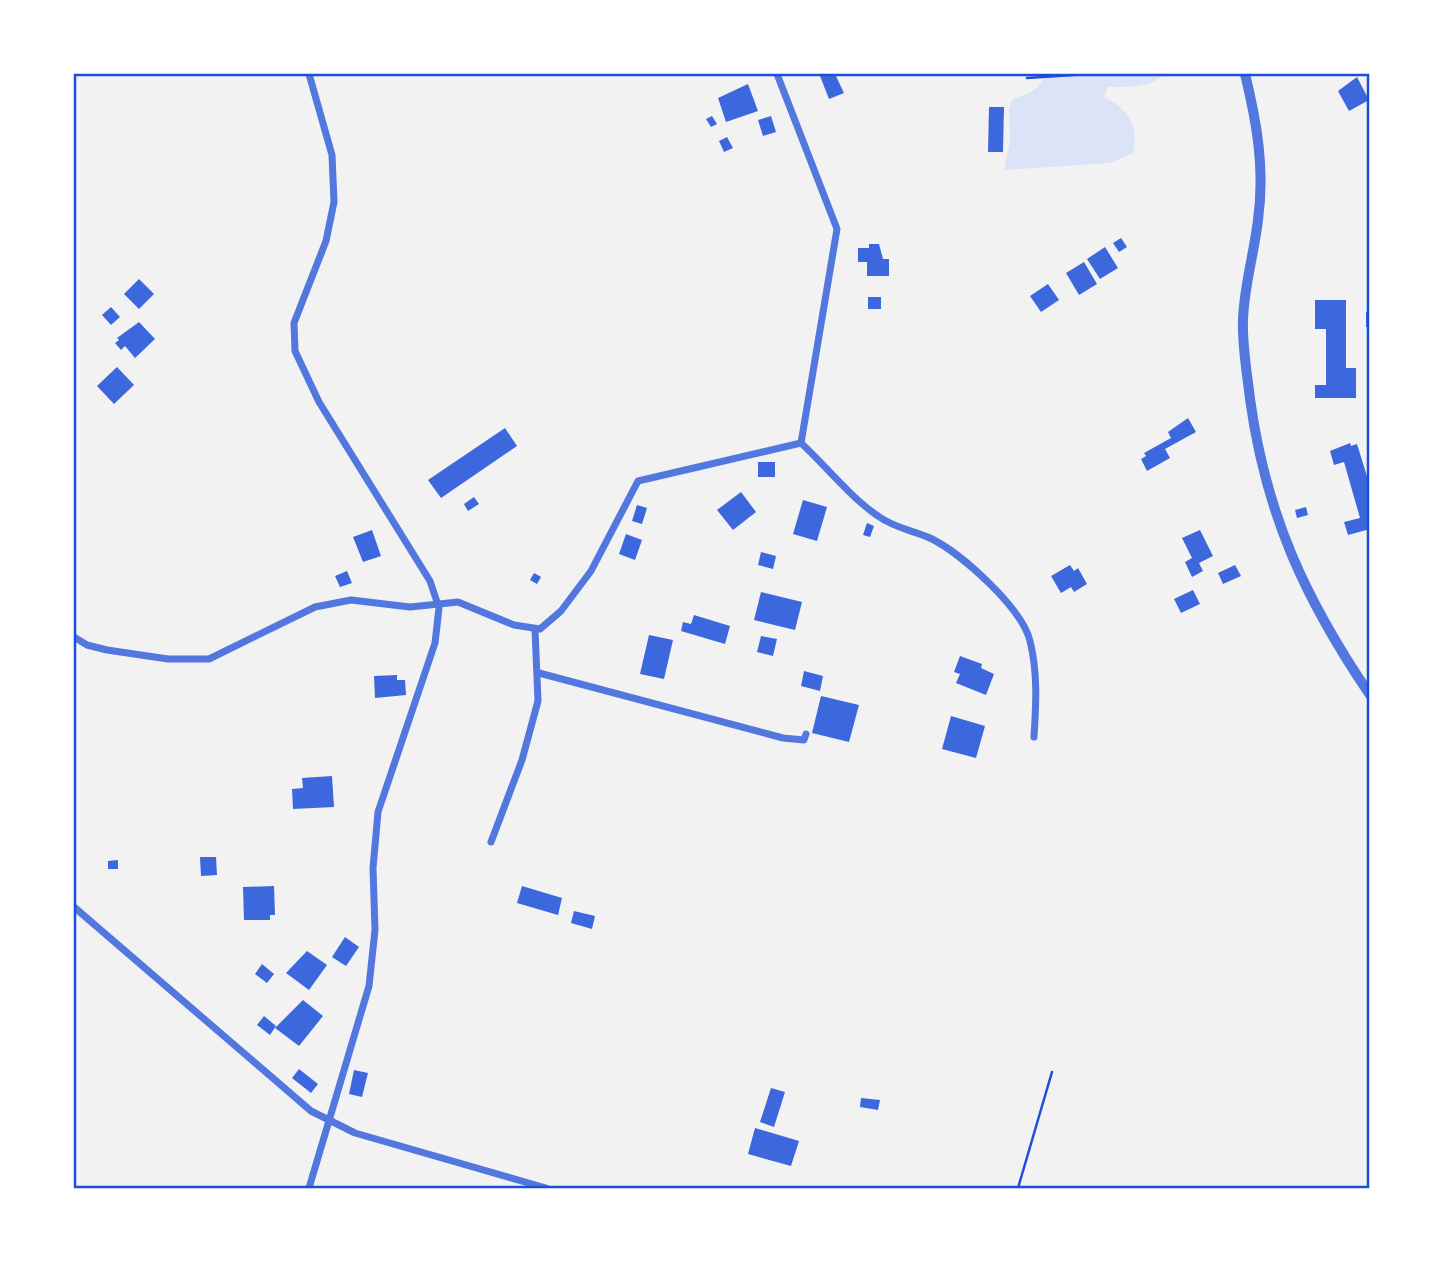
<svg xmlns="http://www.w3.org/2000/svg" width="1443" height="1262" font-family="Manrope,sans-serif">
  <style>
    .green { fill: #dbe4f7 }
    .building { fill: #3d67dc }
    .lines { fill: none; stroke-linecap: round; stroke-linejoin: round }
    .path { stroke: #1d4ed8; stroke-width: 2.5 }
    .minor { stroke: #5277de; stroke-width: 7 }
    .tertiary { stroke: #5277de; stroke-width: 10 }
    .neatline { fill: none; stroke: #1d4ed8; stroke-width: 2.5 }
  </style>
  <rect width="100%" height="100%" fill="#f2f2f2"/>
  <path class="green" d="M1046,74h119c-15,14 -37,13 -57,13l-4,10c24,12 35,28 29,56l-23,10 -106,7 6,-28 -1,-33 4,-11c17,-3 26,-9 33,-24z"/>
  <g class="building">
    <path d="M827,74h8l9,19 -15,6 -9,-23z"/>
    <path d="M1357,77l12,23 -20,11 -11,-20z"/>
    <path d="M748,84l10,27 -32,11 -8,-24z"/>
    <path d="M989,107h15l-1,45h-15z"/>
    <path d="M712,116l5,8 -6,3 -5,-8z"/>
    <path d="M771,116l5,16 -13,4 -5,-16z"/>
    <path d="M727,137l6,11 -9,4 -5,-11z"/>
    <path d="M1121,238l6,9 -8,5 -6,-9z"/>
    <path d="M869,244h10l4,15h6v17h-22v-14h-9v-14h11z"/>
    <path d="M1105,247l13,21 -18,11 -13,-20z"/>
    <path d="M1084,262l13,22 -18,11 -13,-22z"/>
    <path d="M139,279l15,15 -15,15 -15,-15z"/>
    <path d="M1048,284l11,16 -18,12 -11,-16z"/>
    <rect x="868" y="297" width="13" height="12"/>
    <path d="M1315,300h31v68h10v30h-41v-13h11v-56h-11z"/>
    <path d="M111,307l9,10 -9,8 -9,-10z"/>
    <rect x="1366" y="312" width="4" height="15"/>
    <path d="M139,322l16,17 -20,19 -10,-12 -4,4 -6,-7 4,-3 -2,-2z"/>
    <path d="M117,367l17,18 -20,19 -17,-18z"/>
    <path d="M1188,418l8,14 -31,17 5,9 -23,13 -6,-12 5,-3 -2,-3 27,-15 -3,-6z"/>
    <path d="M505,428l12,18 -76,52 -13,-18z"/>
    <path d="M1350,443l1,3 6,-2 13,42v43l-22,6 -4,-13 16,-4 -16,-56 -10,3 -4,-14z"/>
    <rect x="758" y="462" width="17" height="15"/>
    <path d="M741,492l15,20 -23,18 -16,-20z"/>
    <path d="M474,497l5,7 -11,7 -4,-7z"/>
    <path d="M803,500l24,7 -10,34 -24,-7z"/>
    <path d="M637,505l10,3 -5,16 -10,-3z"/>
    <path d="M1306,507l2,8 -11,3 -2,-8z"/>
    <path d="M867,523l7,3 -4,11 -7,-2z"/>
    <path d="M372,530l9,26 -18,6 -10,-25z"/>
    <path d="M1200,530l13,26 -14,7 4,8 -11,6 -7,-15 7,-4 -10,-20z"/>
    <path d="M626,534l16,6 -7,20 -16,-6z"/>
    <path d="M761,552l15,4 -3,13 -15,-4z"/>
    <path d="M1070,565l4,6 4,-3 9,16 -13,8 -3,-5 -10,6 -10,-17z"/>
    <path d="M1235,565l6,11 -18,8 -5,-11z"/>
    <path d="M347,571l5,12 -12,4 -5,-11z"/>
    <path d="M534,573l7,4 -4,7 -7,-4z"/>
    <path d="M1193,590l7,14 -19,9 -7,-14z"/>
    <path d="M761,592l41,10 -7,28 -41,-10z"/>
    <path d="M694,615l36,11 -5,18 -44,-13 2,-9 8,2z"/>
    <path d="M649,635l24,5 -9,39 -24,-5z"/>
    <path d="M761,636l16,3 -4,17 -16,-4z"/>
    <path d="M960,656l22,8 -1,4 13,6 -8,21 -30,-12 4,-9 -6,-2z"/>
    <path d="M804,671l19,5 -3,15 -19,-5z"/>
    <path d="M397,675v5h8l1,15 -31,3 -1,-22z"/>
    <path d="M821,696l38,9 -10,37 -37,-9z"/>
    <path d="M951,716l34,10 -9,32 -34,-9z"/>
    <path d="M332,776l2,31 -41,2 -1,-20 11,-1 -1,-10z"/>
    <path d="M200,857h16l1,18 -16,1z"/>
    <path d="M118,860v9h-10v-8z"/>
    <path d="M274,886l1,29h-5v5h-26l-1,-33z"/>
    <path d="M522,886l40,12 -4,17 -41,-12z"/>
    <path d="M574,911l21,5 -3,13 -21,-6z"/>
    <path d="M345,937l14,10 -13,19 -14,-9z"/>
    <path d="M307,951l20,14 -18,25 -23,-17z"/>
    <path d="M262,964l12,10 -7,9 -12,-9z"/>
    <path d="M303,1000l20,16 -24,30 -24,-18z"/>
    <path d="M264,1016l12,10 -6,9 -13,-10z"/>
    <path d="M299,1069l19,15 -7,9 -19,-15z"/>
    <path d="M354,1070l14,3 -6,24 -13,-3z"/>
    <path d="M771,1088l14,4 -11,35 -14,-5z"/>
    <path d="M861,1098l19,2 -2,10 -18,-3z"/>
    <path d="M755,1128l44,13 -8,25 -43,-12z"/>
  </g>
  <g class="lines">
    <g class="path">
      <path d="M1027,78l62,-4"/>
      <path d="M1018,1188l34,-116"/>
    </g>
    <g class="minor">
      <path d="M309,74l23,81 2,47 -8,39 -32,82 1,28 24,51 111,179 9,27 -4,35 -57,169 -5,56 2,62 -6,56 -60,202"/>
      <path d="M777,74l60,155 -36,214"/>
      <path d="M74,637l13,8 20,5 61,9h41l106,-52 36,-7 59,7 48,-5 56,23 26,4 21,-18 30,-40 47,-90 163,-38c25,23 49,54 77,73 16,12 37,15 54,23 30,15 90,69 98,102 8,32 6,64 4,96"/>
      <path d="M539,673l244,65 21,2 2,-6"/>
      <path d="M491,842l31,-82 16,-59 -3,-71"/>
      <path d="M74,907l237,204 44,22 191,55"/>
    </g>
    <path class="tertiary" d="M1245,74c12,49 20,95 13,146 -4,34 -14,66 -15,100 -1,26 4,52 7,79 16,116 55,200 120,296"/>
  </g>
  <rect width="1443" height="1262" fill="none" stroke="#ffffff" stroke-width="150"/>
  <rect x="75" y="75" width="1293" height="1112" class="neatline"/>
</svg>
